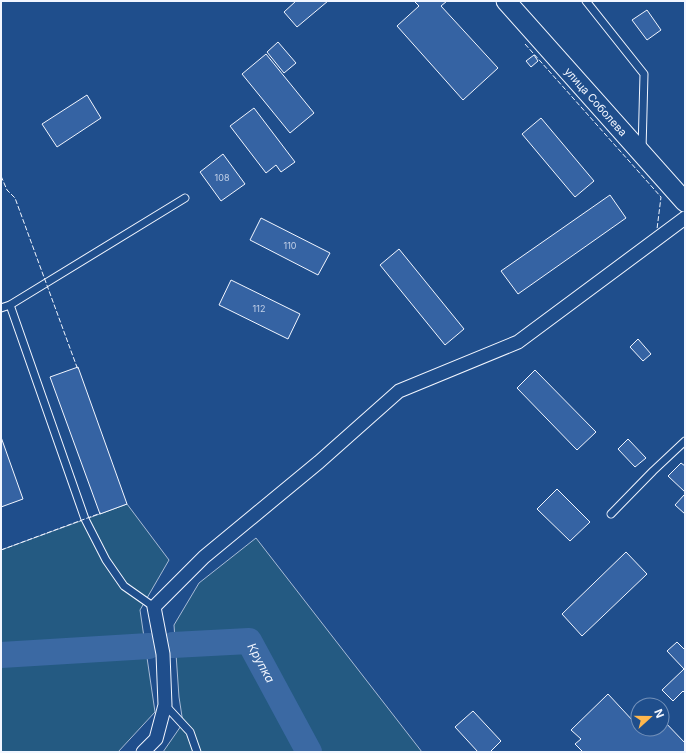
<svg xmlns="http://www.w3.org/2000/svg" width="686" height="753" font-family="Inter,sans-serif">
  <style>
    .green { fill: #245a82; stroke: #a8bbd7 }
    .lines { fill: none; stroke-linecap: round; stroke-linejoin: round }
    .river { stroke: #3b69a3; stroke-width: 26 }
    .building { fill: #3563a3; stroke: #f2f6ff }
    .lane-casing { stroke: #f2f6ff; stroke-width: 9 }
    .street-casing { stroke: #f2f6ff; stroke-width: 15 }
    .secondary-casing { stroke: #f2f6ff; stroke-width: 21 }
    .lane { stroke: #1f4e8c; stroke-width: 7 }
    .street { stroke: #1f4e8c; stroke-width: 13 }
    .secondary { stroke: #1f4e8c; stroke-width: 19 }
    .fence { stroke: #f2f6ff; stroke-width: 1; stroke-dasharray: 5 2; stroke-linecap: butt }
    .labels { text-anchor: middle; stroke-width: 3; stroke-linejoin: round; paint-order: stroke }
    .number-label { font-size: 9px; fill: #c3d1e8 }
    .street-label { font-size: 11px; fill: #f2f6ff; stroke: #1f4e8c }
    .water-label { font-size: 12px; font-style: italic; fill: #f2f6ff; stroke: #1f4e8c }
  </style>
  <rect width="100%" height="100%" fill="#1f4e8c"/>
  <g class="green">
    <path d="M127,504l42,56 -29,50 15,102 -37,40h-117v-202z"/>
    <path d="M256,538l166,214h-259l20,-29 -4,-26 -5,-72 25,-42z"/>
  </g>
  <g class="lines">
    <g class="river">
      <path id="s1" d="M173,645l76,-4 60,111"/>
      <path d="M1,655l148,-9"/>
    </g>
  </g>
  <g class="building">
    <path d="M296,1h32l-31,26 -13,-15z"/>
    <path d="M414,1h33l-6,5 57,62 -35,32 -66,-74 22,-20z"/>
    <path d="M647,10l14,20 -14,10 -15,-20z"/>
    <path d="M278,42l18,21 -12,10 -17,-21z"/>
    <path d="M266,54l48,59 -24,20 -48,-59z"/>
    <path d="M534,55l4,6 -7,6 -5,-6z"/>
    <path d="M87,95l14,23 -44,29 -15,-23z"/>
    <path d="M254,108l41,54 -14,10 -5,-7 -10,8 -36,-47z"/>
    <path d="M541,118l53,63 -19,16 -53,-63z"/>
    <path d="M223,154l22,30 -24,17 -21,-29z"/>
    <path d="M610,195l16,23 -108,76 -17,-23z"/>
    <path d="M261,218l69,35 -12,22 -68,-35z"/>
    <path d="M399,249l65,80 -19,16 -65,-80z"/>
    <path d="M231,280l69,34 -12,25 -69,-34z"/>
    <path d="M638,339l13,15 -8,7 -13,-14z"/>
    <path d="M78,367l49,137 -27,10 -50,-137z"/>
    <path d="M535,370l61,62 -19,18 -60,-62z"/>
    <path d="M1,437l22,62 -22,8z"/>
    <path d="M628,439l18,19 -11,9 -17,-18z"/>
    <path d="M681,463l4,3v26l-17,-16z"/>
    <path d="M557,489l33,33 -20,19 -33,-32z"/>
    <path d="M684,495l1,1v18l-10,-9z"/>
    <path d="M626,552l21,22 -65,62 -20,-22z"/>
    <path d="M677,642l8,8v43l-2,-2 -10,10 -11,-11 22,-21 -17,-18z"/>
    <path d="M608,694l26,28 4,-4v11h24v-10l23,24v9h-102l-8,-8 6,-5 -10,-9z"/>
    <path d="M473,711l28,30 -11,11h-12l-23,-25z"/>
  </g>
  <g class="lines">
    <defs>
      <g id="lane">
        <path d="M586,1l58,73 -2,76"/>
        <path d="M10,305l75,214 21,41 18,26 30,21"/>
        <path d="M1,308l9,-3 175,-107"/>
        <path d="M611,514l42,-43 32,-30"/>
        <path d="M165,705l25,27 7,20"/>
      </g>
      <path id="street" d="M143,752l13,-13 9,-34 -2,-51 -9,-47 50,-50 115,-95 80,-71 119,-49 167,-124"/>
      <g id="secondary">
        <path id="s2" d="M506,1l179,201"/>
      </g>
    </defs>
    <use href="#lane" class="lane-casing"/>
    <use href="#street" class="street-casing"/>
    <use href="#secondary" class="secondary-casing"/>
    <use href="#lane" class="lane"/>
    <use href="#street" class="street"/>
    <use href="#secondary" class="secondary"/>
    <g class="fence">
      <path d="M525,44l136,153 -4,32"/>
      <path d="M1,176l6,14 8,8 63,172"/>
      <path d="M1,550l100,-37"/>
    </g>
  </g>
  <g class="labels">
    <g class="number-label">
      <text x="222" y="181">108</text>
      <text x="290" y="249">110</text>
      <text x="259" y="312">112</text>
    </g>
    <g class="street-label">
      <text dy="4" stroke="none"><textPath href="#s2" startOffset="135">улица Соболева</textPath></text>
    </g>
    <g class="water-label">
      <text dy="4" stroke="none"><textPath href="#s1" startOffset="101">Крупка</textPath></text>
    </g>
  </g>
  <rect width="686" height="753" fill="none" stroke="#f2f6ff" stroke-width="4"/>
  <g transform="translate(650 717) rotate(69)"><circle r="19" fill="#1f4e8c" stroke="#7391ba"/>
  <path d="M0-3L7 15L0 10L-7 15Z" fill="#ffb74d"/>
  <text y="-6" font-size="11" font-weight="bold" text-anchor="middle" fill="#f2f6ff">N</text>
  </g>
</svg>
